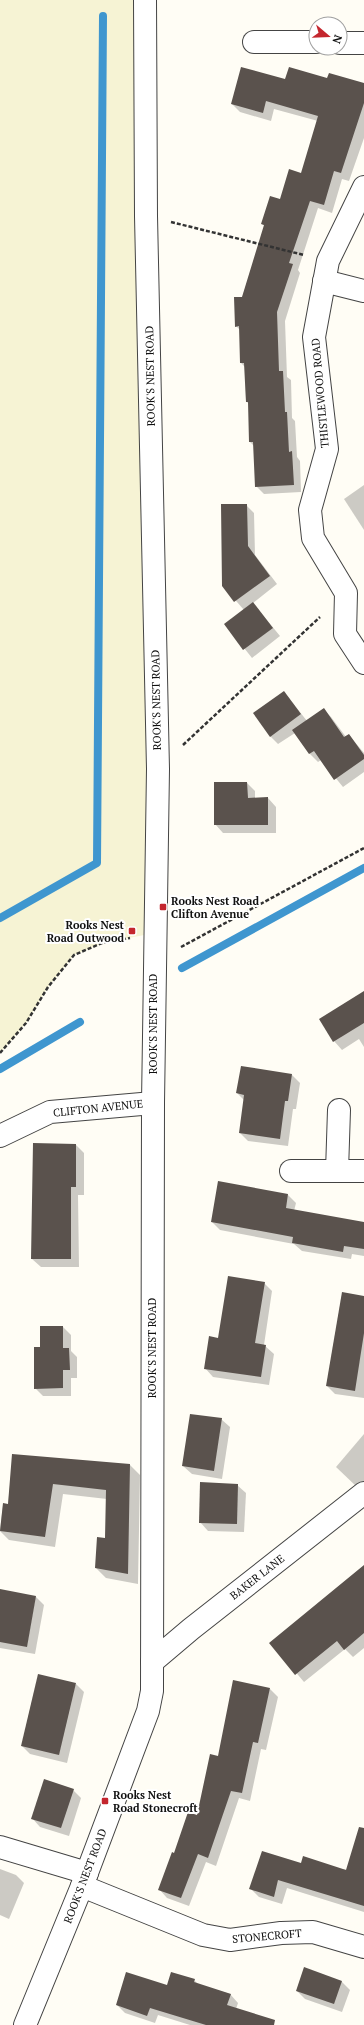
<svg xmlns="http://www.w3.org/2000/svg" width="364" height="2025" font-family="'PT Serif',serif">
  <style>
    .farmland { fill: #f6f3d4 }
    .shadow { fill: #0003 }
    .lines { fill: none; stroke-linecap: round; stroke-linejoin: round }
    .stream { stroke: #3f96cf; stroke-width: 8 }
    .building { fill: #5a524d }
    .minor-casing { stroke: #444; stroke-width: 24 }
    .path { stroke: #333; stroke-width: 2.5; stroke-dasharray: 4 2; stroke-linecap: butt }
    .minor { stroke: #fff; stroke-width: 22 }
    .poi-dot { fill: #c4262e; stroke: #fff; stroke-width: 1.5 }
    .labels { text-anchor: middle; stroke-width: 4; stroke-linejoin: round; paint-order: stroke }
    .street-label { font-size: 11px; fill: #111; stroke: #fff }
    .poi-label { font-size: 11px; font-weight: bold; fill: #111; stroke: #fff; text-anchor: start }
  </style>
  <rect width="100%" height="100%" fill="#fffdf5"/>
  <path class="farmland" d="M0,0h145l10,933 -53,10 -28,12 -26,32 -22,36 -26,30z"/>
  <g class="shadow">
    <path d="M286,80h42l36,4v54l-15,43 -7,-2 -10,34 -14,-5 -20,62 2,3 -15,48 2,56 4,3 1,38 3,3 2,36 3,4 1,31 -37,2 -8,-8 -2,-40 -4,-4 -1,-38 -3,-3 -1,-34 -4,-4 -1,-33 -4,-4 6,-28 23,-72 -3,-2 40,-50 16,-53 -44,-12 -3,12 -31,-9 -8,-8z"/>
    <path d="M364,485v45l-20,-31z"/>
    <path d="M246,505l8,8 1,42 22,29 -24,19 27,33 -28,22 -27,-34 19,-14 -21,-24z"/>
    <path d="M284,692l23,29 16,-12 8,8 15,20 3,-2 15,18v19l-21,15 -22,-27 -3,2 -8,-8 -15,-21 -17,11 -8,-8z"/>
    <path d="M247,783l8,8v7h13l8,9v26h-53l-8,-9z"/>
    <path d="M364,993v54l-5,-8 -17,11 -8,-9 -13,-22z"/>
    <path d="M292,1075l8,8 -4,26h-3l-5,37 -40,-5 -8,-8 4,-33 -7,-7z"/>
    <path d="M76,1145l8,8v42h-6l1,72h-38l-9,-8z"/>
    <path d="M288,1195l8,8 -2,8 70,12v33l-12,-2 -1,5 -49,-8 -8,-7 -74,-14 -8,-8z"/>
    <path d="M264,1283l8,8 -8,54 10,9 -5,31 -56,-8 -8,-9 14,-29z"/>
    <path d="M364,1297v101l-29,-4 -8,-8z"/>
    <path d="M63,1327l8,8v16l6,6v21h-6v18h-28l-8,-8 6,-40z"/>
    <path d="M221,1419l9,8 -8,52 -30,-5 -9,-8z"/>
    <path d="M364,1434v47l-6,7 -22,-21z"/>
    <path d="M13,1455l117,10 10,10 -2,109 -32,-6 -10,-10 10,-28 1,-41 -44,-5 -8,53 -46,-7 -9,-9 3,-26h5z"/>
    <path d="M237,1485l9,8 -2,39 -36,-1 -8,-9z"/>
    <path d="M364,1566v82l-11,9 -8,-8 -41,33 -33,-39z"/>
    <path d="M0,1596l36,1 8,8 -9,49 -35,-6z"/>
    <path d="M76,1684l8,8 -17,71 -37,-9 -8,-8z"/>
    <path d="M270,1689l8,8 -12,53 -5,-1 -11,52 -11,-3 -23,68 -10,-4 -17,44 -22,-8 -8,-9 16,-35 22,-37 21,-60z"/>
    <path d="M73,1790l8,8 -12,38 -29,-9 -8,-9z"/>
    <path d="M302,1864l62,8v40l-77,-24 -5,16 -23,-7 -8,-8z"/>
    <path d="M0,1869l16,6 8,8 -15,36 -9,-4z"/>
    <path d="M305,1969l37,13 8,8 -8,22 -37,-13 -8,-8z"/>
    <path d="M194,1980l5,5 31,9 8,9 -2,6 34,16h-80l-32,-10 -3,8 -30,-10 -8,-8 50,-18z"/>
  </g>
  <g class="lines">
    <g class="stream">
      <path d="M0,918l97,-55 6,-847"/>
      <path d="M182,968l182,-100"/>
      <path d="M0,1069l80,-47"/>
    </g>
  </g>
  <g class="building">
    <path d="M241,67l44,12 4,-12 38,11 2,-5 35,10v20l-23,70 -7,-2 -10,34 -14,-4 -21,62 4,1 -16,48 2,59h4l2,41h2l2,40 3,-1 2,34 -39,2 -2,-45h-4l-1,-40h-2l-2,-39h-4l-1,-37 -4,1 -1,-30h8l22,-72 -3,-1 9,-28 10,3 9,-30 12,4 17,-57 -52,-15 -3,12 -32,-9z"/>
    <path d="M221,504h26l1,42 22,30 -36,26 -12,-16z"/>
    <path d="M253,602l20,26 -30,22 -19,-26z"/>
    <path d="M284,691l17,23 -31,23 -17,-24z"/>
    <path d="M324,708l20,29 5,-3 15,21v4l-30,21 -20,-29 -5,3 -17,-24z"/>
    <path d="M214,782h33l1,16 20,-1v28h-54z"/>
    <path d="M364,991v32l-31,19 -14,-23z"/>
    <path d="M241,1066l51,8 -4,27h-3l-5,38 -41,-6 5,-38 -8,-2z"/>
    <path d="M33,1143l43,1v43h-5v72h-40z"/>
    <path d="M218,1181l70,13 -2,14 78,14v27l-20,-3 -1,6 -51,-9 1,-6 -82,-15z"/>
    <path d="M228,1276l37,6 -10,61 11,2 -5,32 -57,-8 5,-33 9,2z"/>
    <path d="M342,1292l22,4v37l-9,58 -29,-5z"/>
    <path d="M40,1326h23v22h6l1,22h-7v18l-29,1v-42h6z"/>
    <path d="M190,1414l32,4 -8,53 -32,-5z"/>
    <path d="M12,1454l118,10 -2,110 -33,-6 2,-31 8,1 1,-48 -53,-6 -8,53 -45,-6 3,-28 5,1z"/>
    <path d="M200,1482l38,2 -1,40 -38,-1z"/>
    <path d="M364,1565v68l-20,17 -7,-9 -42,34 -26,-32z"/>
    <path d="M0,1589l36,7 -9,51 -27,-5z"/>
    <path d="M38,1674l38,9 -17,72 -38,-9z"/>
    <path d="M233,1680l37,8 -12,55 -5,-1 -11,51 -11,-2 -23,67 -10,-4 -17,44 -23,-8 14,-38 2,1 14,-41 9,3 13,-61 8,2z"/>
    <path d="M44,1779l30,10 -13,39 -30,-9z"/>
    <path d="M359,1827l5,1v78l-86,-26 -4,17 -25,-8 13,-38 39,12 2,-7 43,14z"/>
    <path d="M304,1967l38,14 -8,23 -38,-13z"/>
    <path d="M126,1972l41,13 4,-13 24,7 -1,3 37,12 -4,11 48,15 -1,5h-68l-56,-17 -3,8 -31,-11z"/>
  </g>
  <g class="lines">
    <defs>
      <g id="minor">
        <path d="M254,42h62"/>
        <path d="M340,43h24"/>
        <path d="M364,187l-36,74 -14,76 13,112 -17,61 3,28 33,55 -1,41 19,29"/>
        <path d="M324,281l40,10"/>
        <path d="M0,1136l50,-24 103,-9"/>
        <path d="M291,1171h73"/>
        <path d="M337,1171l2,-61"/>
        <path d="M152,1662l39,-33 173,-136"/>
        <path d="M0,1847l87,26"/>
        <path d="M82,1886l121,49 27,5 51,-7 32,-1 51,15"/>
        <path d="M25,2025l57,-139 66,-175 4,-20 1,-588 5,-334 -12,-553 -1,-216"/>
      </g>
    </defs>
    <use href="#minor" class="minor-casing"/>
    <g class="path">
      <path d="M171,222l133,33"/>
      <path d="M183,745l137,-128"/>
      <path d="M181,947l183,-99"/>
      <path d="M0,1053l26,-30 22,-36 26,-32 28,-12 28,-5"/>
    </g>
    <use href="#minor" class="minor"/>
  </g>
  <g class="poi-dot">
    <rect x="159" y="903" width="8" height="8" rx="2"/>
    <rect x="128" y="927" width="8" height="8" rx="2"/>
    <rect x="101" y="1797" width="8" height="8" rx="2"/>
  </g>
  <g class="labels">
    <g class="street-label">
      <text transform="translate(150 376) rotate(-91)" y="4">ROOK'S NEST ROAD</text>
      <text transform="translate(320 393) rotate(-95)" y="4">THISTLEWOOD ROAD</text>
      <text transform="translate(156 700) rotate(-91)" y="4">ROOK'S NEST ROAD</text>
      <text transform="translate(153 1024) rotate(-90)" y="4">ROOK'S NEST ROAD</text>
      <text transform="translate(98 1108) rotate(-6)" y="4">CLIFTON AVENUE</text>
      <text transform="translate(152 1348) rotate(-90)" y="4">ROOK'S NEST ROAD</text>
      <text transform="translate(257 1577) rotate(-38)" y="4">BAKER LANE</text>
      <text transform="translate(85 1876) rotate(-69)" y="4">ROOK'S NEST ROAD</text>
      <text transform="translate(267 1936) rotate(-5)" y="4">STONECROFT</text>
    </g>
    <g class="poi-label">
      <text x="171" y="905">Rooks Nest Road<tspan x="171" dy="13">Clifton Avenue</tspan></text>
      <text x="124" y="929" text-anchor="end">Rooks Nest<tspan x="124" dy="13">Road Outwood</tspan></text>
      <text x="113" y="1799">Rooks Nest<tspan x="113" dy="13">Road Stonecroft</tspan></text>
    </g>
  </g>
  <g transform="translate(328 36) rotate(109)"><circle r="19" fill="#ffffff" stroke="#a0a0a0"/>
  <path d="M0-3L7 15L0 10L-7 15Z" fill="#c4262e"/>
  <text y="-6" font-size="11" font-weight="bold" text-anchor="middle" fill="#111111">N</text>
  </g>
</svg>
